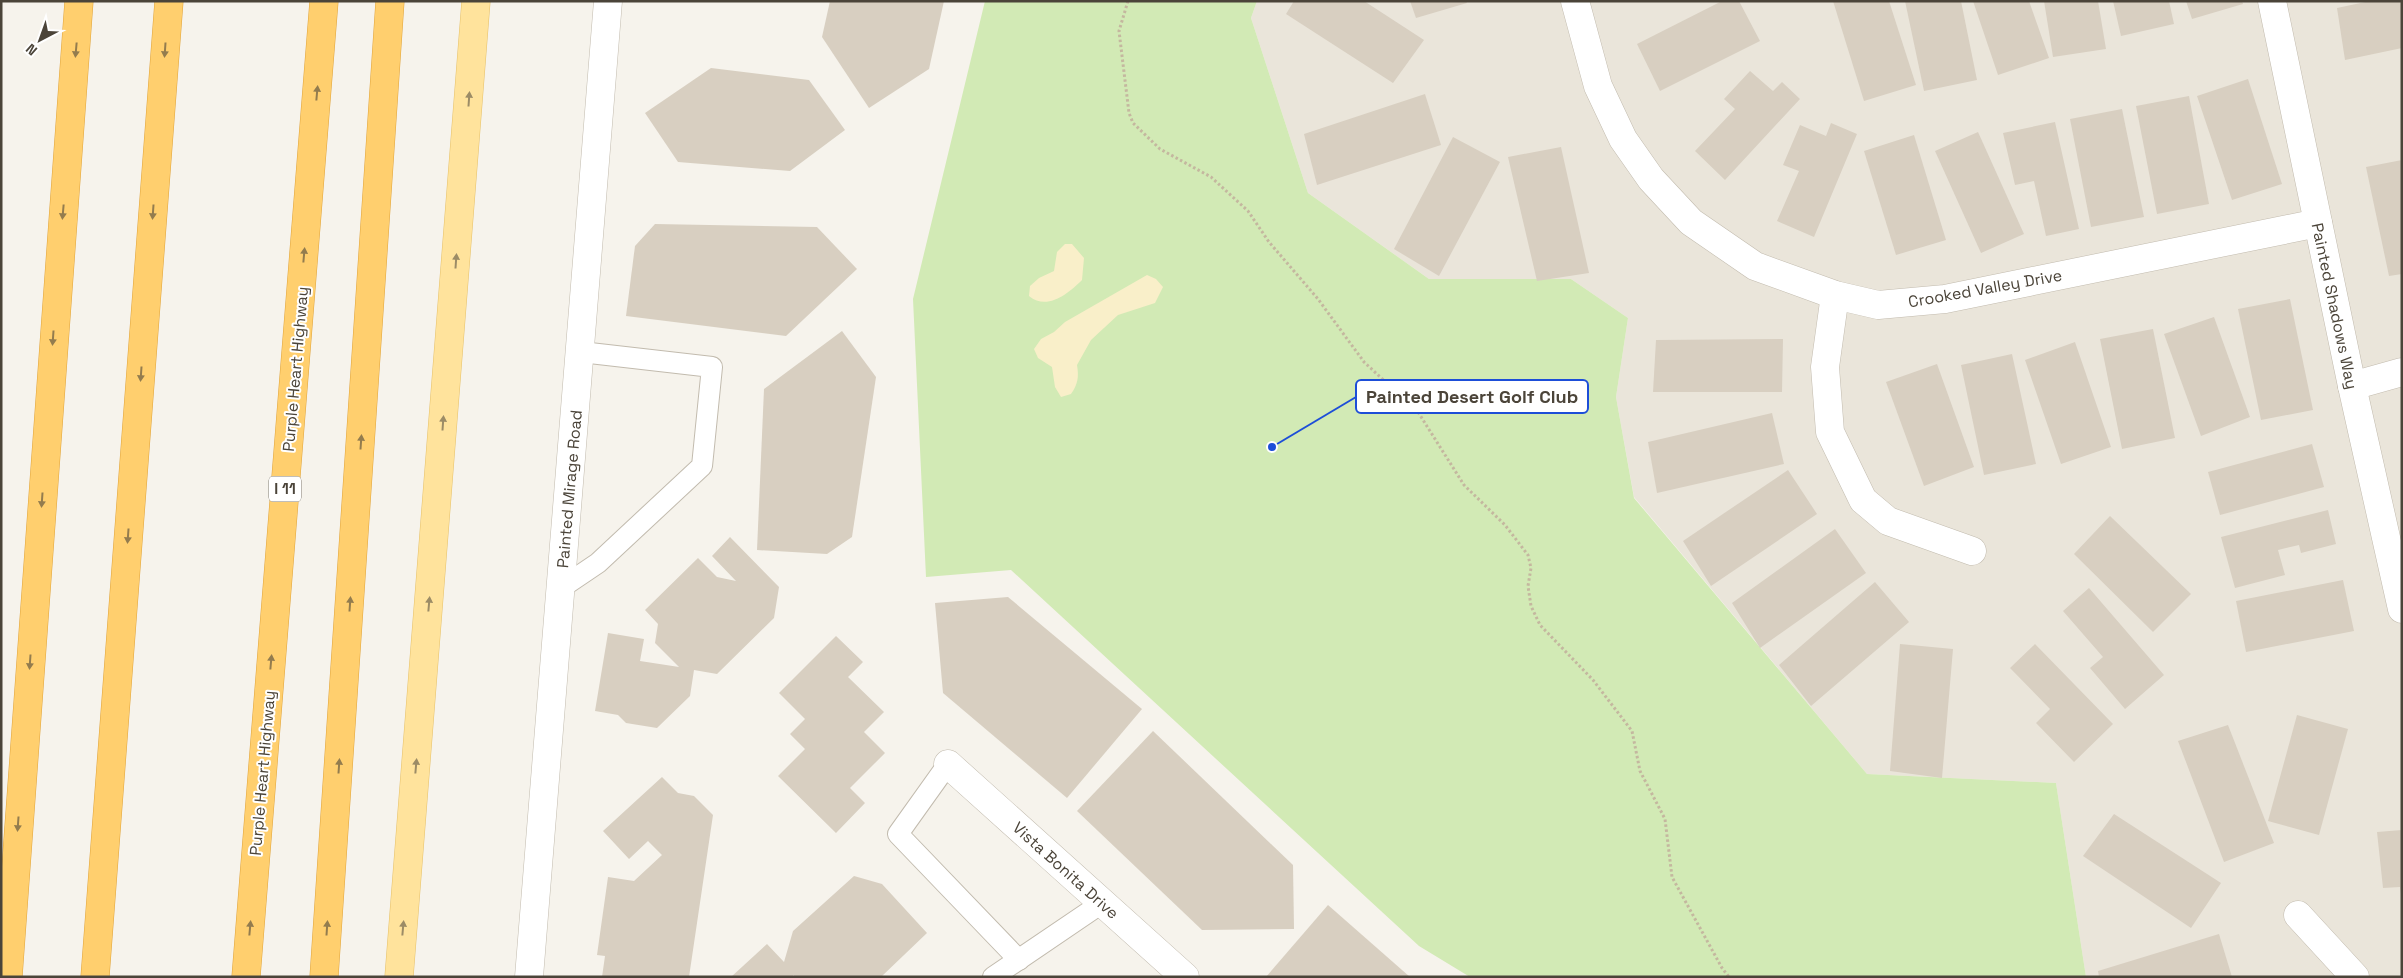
<svg xmlns="http://www.w3.org/2000/svg" width="2403" height="978" font-family="'Space Grotesk',sans-serif">
  <style>
    .residential { fill: #eae5da }
    .green { fill: #d2eab5 }
    .sand { fill: #f9efc9 }
    .building { fill: #d8cfc1 }
    .lines { fill: none; stroke-linecap: round; stroke-linejoin: round }
    .lane-casing { stroke: #c2bbae; stroke-width: 22 }
    .street-casing { stroke: #c2bbae; stroke-width: 29 }
    .primary-casing { stroke: #e6c16a; stroke-width: 29 }
    .highway-casing { stroke: #e0a43c; stroke-width: 29 }
    .path { stroke: #c4b79f; stroke-width: 3; stroke-dasharray: 2.5 2.5; stroke-linecap: butt }
    .lane { stroke: #fff; stroke-width: 20 }
    .street { stroke: #fff; stroke-width: 28 }
    .primary { stroke: #ffe39c; stroke-width: 28 }
    .highway { stroke: #ffcf6e; stroke-width: 28 }
    .oneway { fill: #937c4e }
    .oneway2 { fill: #9c8c66 }
    .labels { text-anchor: middle; stroke-width: 4; stroke-linejoin: round; paint-order: stroke }
    .shield { fill: #fff; stroke: #817c74; stroke-width: 1 }
    .shield-label { font-size: 15px; font-weight: bold; fill: #4b4439 }
    .street-label { font-size: 16px; fill: #4b4439; stroke: #fff }
    .leader { fill: none; stroke: #1d4ed8; stroke-width: 2 }
    .callout-dot { fill: #1d4ed8; stroke: #fff; stroke-width: 2 }
    .callout { fill: #fff; stroke: #1d4ed8; stroke-width: 2 }
    .callout-label { font-size: 18px; text-anchor: middle; font-weight: bold; fill: #4b4439 }
  </style>
  <rect width="100%" height="100%" fill="#f6f3ec"/>
  <path class="residential" d="M1257,1h1145v976h-316l-30,-194 -189,-9 -233,-277 -18,-100 12,-79 -57,-39h-142l-121,-86 -57,-175z"/>
  <path class="green" d="M985,1h272l-6,17 57,175 121,86h142l57,39 -12,79 18,101 233,276 189,9 30,194h-616l-51,-31 -408,-376 -85,7 -13,-278z"/>
  <g class="sand">
    <path d="M1065,244h7l12,14 -2,22c-14,14 -35,31 -53,16l1,-10 9,-8 15,-7 3,-19z"/>
    <path d="M1147,275l9,4 7,8 -8,16 -37,12 -27,25 -14,25c2,12 1,19 -6,29l-10,3 -6,-10 -3,-20 -14,-9 -4,-9 7,-10 13,-7 11,-10z"/>
  </g>
  <g class="building">
    <path d="M830,1h114l-15,68 -60,39 -47,-71z"/>
    <path d="M1294,1h70l60,39 -31,43 -107,-69z"/>
    <path d="M1410,1h56l1,2 -51,15z"/>
    <path d="M1722,1h17l21,40 -100,50 -23,-47z"/>
    <path d="M1833,1h56l27,84 -52,16z"/>
    <path d="M1905,1h56l16,79 -53,11z"/>
    <path d="M1973,1h56l20,57 -51,17z"/>
    <path d="M2044,1h54l8,48 -53,8z"/>
    <path d="M2113,1h56l5,23 -53,12z"/>
    <path d="M2186,1h56l1,3 -51,15z"/>
    <path d="M2370,1h32v47l-57,12 -8,-52z"/>
    <path d="M711,68l98,12 36,50 -55,41 -112,-9 -33,-49z"/>
    <path d="M1750,71l23,20 9,-9 18,17 -75,81 -30,-29 40,-42 -11,-10z"/>
    <path d="M2248,79l34,105 -50,16 -35,-104z"/>
    <path d="M1425,94l16,51 -124,40 -13,-51z"/>
    <path d="M2189,96l20,108 -52,10 -21,-108z"/>
    <path d="M2122,109l22,108 -53,10 -21,-108z"/>
    <path d="M2055,122l24,107 -33,7 -12,-55 -19,4 -12,-52z"/>
    <path d="M1831,123l26,11 -43,103 -37,-16 22,-50 -16,-6 17,-40 26,11z"/>
    <path d="M1978,132l46,102 -43,19 -46,-102z"/>
    <path d="M1914,135l32,105 -50,15 -32,-104z"/>
    <path d="M1453,137l47,25 -61,114 -45,-27z"/>
    <path d="M1561,147l28,126 -52,8 -29,-124z"/>
    <path d="M2402,160v114l-13,2 -23,-109z"/>
    <path d="M655,224l162,3 40,42 -71,67 -160,-20 9,-70z"/>
    <path d="M2290,299l23,111 -52,10 -23,-111z"/>
    <path d="M2214,317l36,100 -49,19 -37,-102z"/>
    <path d="M2153,329l22,109 -53,11 -22,-110z"/>
    <path d="M842,331l34,46 -24,160 -25,17 -70,-4 7,-161z"/>
    <path d="M1783,339l-1,53h-129l3,-52z"/>
    <path d="M2075,342l36,105 -50,17 -36,-104z"/>
    <path d="M2012,354l24,110 -52,11 -23,-110z"/>
    <path d="M1937,364l37,103 -50,19 -38,-104z"/>
    <path d="M1772,413l12,51 -127,29 -9,-51z"/>
    <path d="M2312,444l12,43 -104,28 -12,-43z"/>
    <path d="M1788,470l29,44 -106,72 -28,-45z"/>
    <path d="M2328,510l8,34 -35,9 -2,-8 -21,5 7,25 -50,13 -14,-51z"/>
    <path d="M2110,516l81,78 -38,38 -79,-78z"/>
    <path d="M1835,529l31,44 -106,75 -28,-45z"/>
    <path d="M730,537l49,50 -5,31 -57,56 -23,-4 -4,26 -33,32 -31,-5 -8,-8 -23,-4 13,-78 36,6 -4,22 39,6 -24,-24 3,-19 -13,-14 53,-52 19,19 19,4 -24,-25z"/>
    <path d="M2343,580l11,51 -108,21 -10,-51z"/>
    <path d="M1875,582l34,40 -98,84 -32,-41z"/>
    <path d="M2089,588l75,87 -39,34 -35,-41 13,-11 -40,-46z"/>
    <path d="M1008,597l134,112 -75,89 -124,-105 -8,-90z"/>
    <path d="M836,636l27,26 -15,15 36,35 -20,20 21,21 -35,35 15,15 -29,30 -58,-57 27,-27 -15,-15 15,-15 -26,-26z"/>
    <path d="M1900,644l53,5 -11,129 -52,-7z"/>
    <path d="M2035,644l78,80 -39,38 -38,-39 14,-14 -40,-41z"/>
    <path d="M2297,715l51,14 -29,106 -51,-14z"/>
    <path d="M2228,725l46,118 -50,19 -46,-121z"/>
    <path d="M1153,731l140,134 1,64 -92,1 -125,-119z"/>
    <path d="M662,777l16,16 16,3 19,19 -24,162h-87l3,-21 -8,-1 11,-78 26,4 28,-26 -14,-14 -19,18 -26,-28z"/>
    <path d="M2114,814l107,69 -30,45 -108,-72z"/>
    <path d="M2402,830v64h-1l-1,-7 -17,1 -6,-56z"/>
    <path d="M854,876l28,8 45,49 -46,44h-86l-2,-2v2h-62l36,-33 17,18 9,-31z"/>
    <path d="M1328,905l82,72h-144z"/>
    <path d="M2219,934l13,43h-133l-1,-6z"/>
  </g>
  <g class="lines">
    <defs>
      <g id="lane">
        <path d="M561,588l37,-25 104,-97 10,-99 -131,-15"/>
        <path d="M948,764l-50,70 121,126"/>
        <path d="M993,977l109,-74"/>
      </g>
      <g id="street">
        <path d="M1575,1l23,85 25,53 28,40 40,43 64,44 80,29 43,10 67,-6 373,-76"/>
        <path d="M2272,1l80,385 50,223"/>
        <path d="M1835,295l-10,72 5,65 33,68 25,21 84,30"/>
        <path d="M2352,386l50,-14"/>
        <path d="M948,764l237,213"/>
        <path d="M2298,915l57,62"/>
        <path d="M529,977l79,-976"/>
      </g>
      <path id="primary" d="M399,977l77,-976"/>
      <g id="highway">
        <path d="M8,977l71,-976"/>
        <path d="M95,977l74,-976"/>
        <path d="M246,977l78,-976"/>
        <path d="M324,977l66,-976"/>
      </g>
    </defs>
    <use href="#lane" class="lane-casing"/>
    <use href="#street" class="street-casing"/>
    <use href="#primary" class="primary-casing"/>
    <use href="#highway" class="highway-casing"/>
    <path class="path" d="M1128,1l-9,30 10,82 4,10 27,26 51,28 37,34 21,31 49,57 46,63 54,50 46,73 41,40 23,30 3,13 -3,18 3,20 9,19 53,55 39,51 8,40 25,48 7,58 50,91 7,9"/>
    <use href="#lane" class="lane"/>
    <use href="#street" class="street"/>
    <use href="#primary" class="primary"/>
    <use href="#highway" class="highway"/>
  </g>
  <defs><path id="oneway-solid" d="M-6-.8H1V-3.2L6.5 0L1 3.2V.8H-6Z" transform="scale(1.25)"/></defs>
  <g class="oneway">
    <use href="#oneway-solid" transform="translate(76 50) rotate(95)"/>
    <use href="#oneway-solid" transform="translate(165 50) rotate(94)"/>
    <use href="#oneway-solid" transform="translate(317 93) rotate(-85)"/>
    <use href="#oneway-solid" transform="translate(63 212) rotate(95)"/>
    <use href="#oneway-solid" transform="translate(153 212) rotate(94)"/>
    <use href="#oneway-solid" transform="translate(304 255) rotate(-85)"/>
    <use href="#oneway-solid" transform="translate(53 338) rotate(94)"/>
    <use href="#oneway-solid" transform="translate(141 374) rotate(94)"/>
    <use href="#oneway-solid" transform="translate(361 442) rotate(-86)"/>
    <use href="#oneway-solid" transform="translate(42 500) rotate(94)"/>
    <use href="#oneway-solid" transform="translate(128 536) rotate(94)"/>
    <use href="#oneway-solid" transform="translate(350 604) rotate(-86)"/>
    <use href="#oneway-solid" transform="translate(30 662) rotate(94)"/>
    <use href="#oneway-solid" transform="translate(271 662) rotate(-85)"/>
    <use href="#oneway-solid" transform="translate(339 766) rotate(-86)"/>
    <use href="#oneway-solid" transform="translate(18 824) rotate(94)"/>
    <use href="#oneway-solid" transform="translate(250 928) rotate(-85)"/>
    <use href="#oneway-solid" transform="translate(327 928) rotate(-86)"/>
  </g>
  <g class="oneway2">
    <use href="#oneway-solid" transform="translate(469 99) rotate(-86)"/>
    <use href="#oneway-solid" transform="translate(456 261) rotate(-86)"/>
    <use href="#oneway-solid" transform="translate(443 423) rotate(-86)"/>
    <use href="#oneway-solid" transform="translate(429 604) rotate(-85)"/>
    <use href="#oneway-solid" transform="translate(416 766) rotate(-85)"/>
    <use href="#oneway-solid" transform="translate(403 928) rotate(-85)"/>
  </g>
  <g class="labels">
    <rect class="shield" x="269" y="476.5" width="32" height="25" rx="4"/>
    <g class="shield-label">
      <text x="285" y="494">I 11</text>
    </g>
    <g class="street-label">
      <text transform="translate(1985 288) rotate(-10)" y="6">Crooked Valley Drive</text>
      <text transform="translate(2335 306) rotate(78)" y="6">Painted Shadows Way</text>
      <text transform="translate(295 369) rotate(-85)" y="6">Purple Heart Highway</text>
      <text transform="translate(569 489) rotate(-85)" y="6">Painted Mirage Road</text>
      <text transform="translate(262 773) rotate(-85)" y="6">Purple Heart Highway</text>
      <text transform="translate(1066 870) rotate(42)" y="6">Vista Bonita Drive</text>
    </g>
  </g>
  <path class="leader" d="M1272 447L1356 397"/>
  <circle class="callout-dot" cx="1272" cy="447" r="5"/>
  <rect class="callout" x="1356" y="380" width="232" height="33" rx="5"/>
  <g class="callout-label">
    <text x="1472" y="403">Painted Desert Golf Club</text>
  </g>
  <rect width="2403" height="978" fill="none" stroke="#4b4439" stroke-width="5"/>
  <g transform="translate(40 40) rotate(221)" stroke="#ffffff" stroke-width="4" paint-order="stroke">
  <path d="M0-4L9 19L0 12L-9 19Z" fill="#4b4439"/>
  <text y="-8" font-size="14" font-weight="bold" text-anchor="middle" fill="#4b4439">N</text>
  </g>
</svg>
